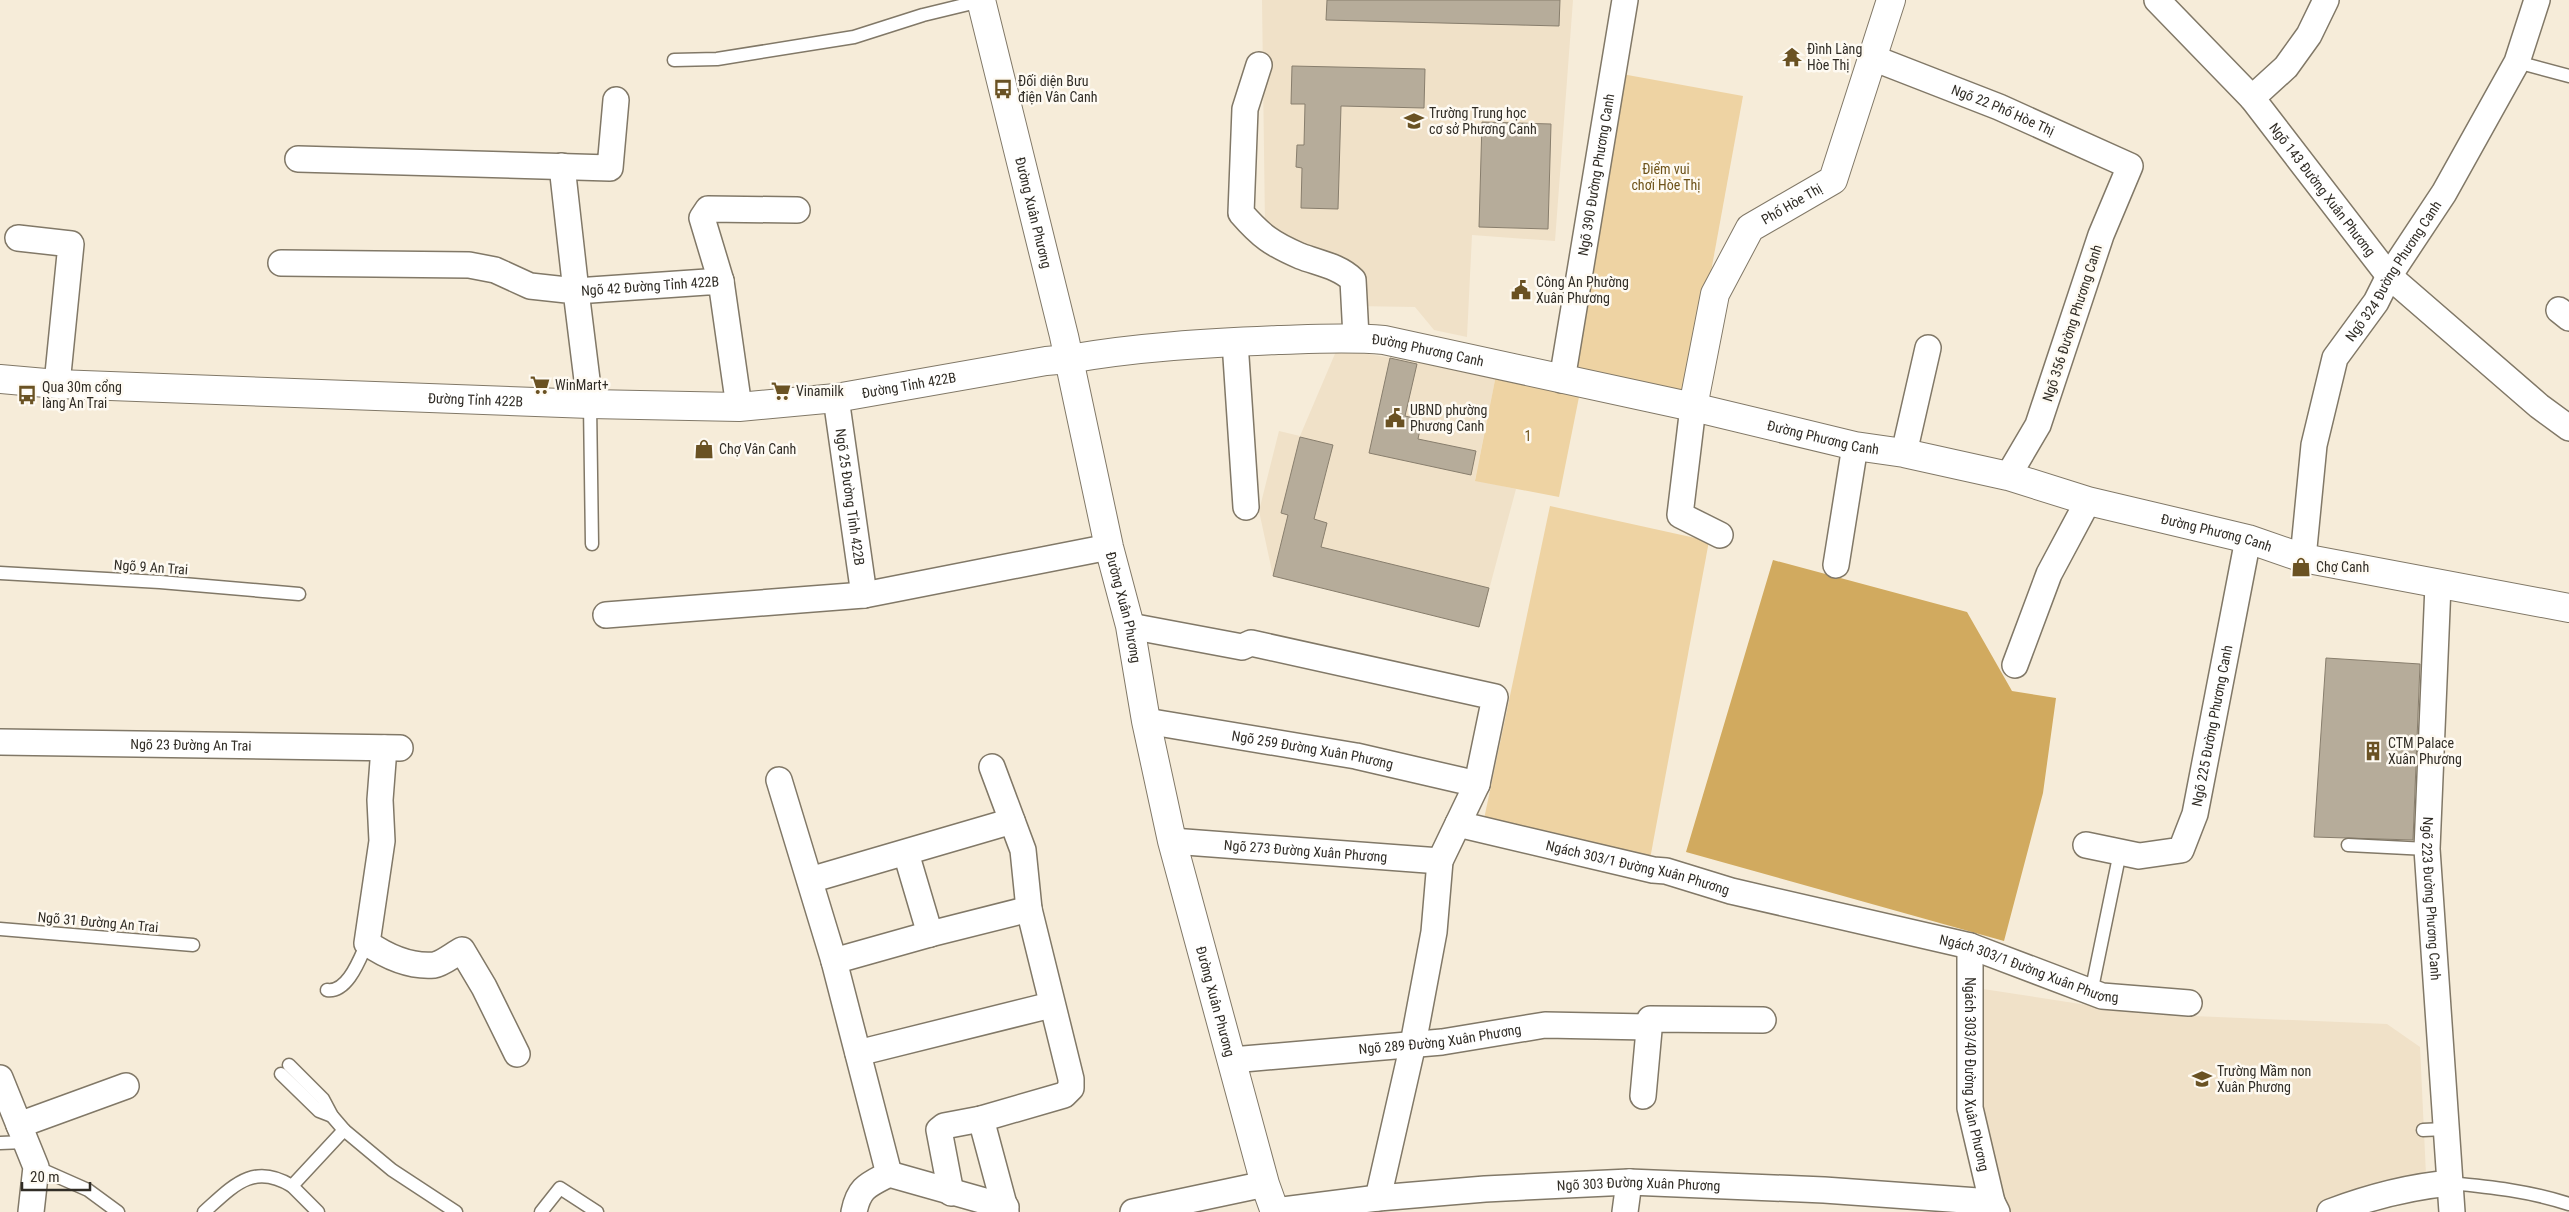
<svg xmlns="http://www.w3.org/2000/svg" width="2569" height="1212" font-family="'Roboto Condensed',sans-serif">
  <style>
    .built { fill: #f0e1c8 }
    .green { fill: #eed3a3 }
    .water { fill: #d1aa5f }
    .building { fill: #b6ac9a; stroke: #887e6d }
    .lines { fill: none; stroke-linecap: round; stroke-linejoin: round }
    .lane-casing { stroke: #817867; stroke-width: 15 }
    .street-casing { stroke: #817867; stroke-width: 28 }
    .secondary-casing { stroke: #817867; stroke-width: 30 }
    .primary-casing { stroke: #817867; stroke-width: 30 }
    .lane { stroke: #fff; stroke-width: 12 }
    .street { stroke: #fff; stroke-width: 25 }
    .secondary { stroke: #fff; stroke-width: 28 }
    .primary { stroke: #fff; stroke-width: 28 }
    .labels { text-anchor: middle; stroke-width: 5; stroke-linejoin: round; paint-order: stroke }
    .poi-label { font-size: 14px; fill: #312d26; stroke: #fefaf2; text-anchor: start }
    .street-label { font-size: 14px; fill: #312d26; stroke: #fefaf2 }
    .park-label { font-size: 14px; fill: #6e531a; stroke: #fefaf2 }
  </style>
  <rect width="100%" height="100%" fill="#f6ecd9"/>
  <g class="built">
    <path d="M1262,0h311l-18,241 -83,-6 -5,102 -33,-7 -19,-23 -61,-1 -1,-41 -88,-39z"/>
    <path d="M1337,349l159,26 -21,105 41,9 -37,138 -206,-51 -14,-65 20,-80 21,5z"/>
    <path d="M1983,989l162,25 242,10 33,23 6,128 -109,37h-311l-24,-101z"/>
  </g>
  <g class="green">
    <path d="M1622,74l121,22 -55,302 -121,-22z"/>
    <path d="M1496,375l84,17 -21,105 -84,-16z"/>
    <path d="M1550,506l159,35 -59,318 -166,-40z"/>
  </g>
  <path class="water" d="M1773,560l194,52 45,79 44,7 -13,95 -39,148 -318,-89z"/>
  <g class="building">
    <path d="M1327,0h233l-1,26 -233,-6z"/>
    <path d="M1292,66l133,3 -1,39 -83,-2 -3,103 -37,-1 1,-40 -6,-1 1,-22h7l1,-41h-14z"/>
    <path d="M1482,122l69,2 -3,105 -69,-2z"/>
    <path d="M1390,358l27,6 -12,52 17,4 -4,19 58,12 -5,24 -102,-22z"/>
    <path d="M1300,437l33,8 -19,74 13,4 -6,24 168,41 -10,39 -206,-51 15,-61 -7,-2z"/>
    <path d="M2326,658l94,6 -7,176 -99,-3z"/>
  </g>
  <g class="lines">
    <defs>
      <g id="lane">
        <path d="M674,60l43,-1 137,-22 69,-22 58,-14"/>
        <path d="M2517,62l52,14"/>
        <path d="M590,404l2,140"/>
        <path d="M0,573l160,9 139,12"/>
        <path d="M2348,845l79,4"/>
        <path d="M0,929l193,16"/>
        <path d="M327,990c21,3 33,-32 40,-47"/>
        <path d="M2091,993l29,-141"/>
        <path d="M289,1065l34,34 9,17 12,14"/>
        <path d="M281,1074l38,37 13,5"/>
        <path d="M2423,1130l22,-1"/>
        <path d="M0,1143l25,-1"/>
        <path d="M36,1167l52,23 30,22"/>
        <path d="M2450,1183c41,4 79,8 119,21"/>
        <path d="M292,1186l26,26"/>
        <path d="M204,1212c29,-26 49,-50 88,-26l52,-56 48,40 64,42"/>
        <path d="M541,1212l19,-24 37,24"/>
      </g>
      <g id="street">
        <path id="s1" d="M2157,0l95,98 137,178 150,130 30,22"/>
        <path id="s2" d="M1873,58l126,49 131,59 -29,69 -63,190 -30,51"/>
        <path d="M1259,65l-14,44 -4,104c20,23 31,31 59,43 18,7 39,10 53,24l3,57"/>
        <path d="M2252,98l34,-31 23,-32 17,-35"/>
        <path d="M298,159l312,9 6,-68"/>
        <path id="s3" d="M562,166l14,125 145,-10 18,126"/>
        <path d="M18,238l53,6 -14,140"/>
        <path d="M281,263l188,2 26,5 35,16 46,5 14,113"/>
        <path d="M721,281l-19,-63 6,-9 89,1"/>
        <path d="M2559,310l10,8"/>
        <path d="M1235,342l11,165"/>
        <path id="s4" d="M1562,380l63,-380"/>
        <path id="s5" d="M836,398l28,197"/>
        <path d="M1693,407l-13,108 40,20"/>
        <path d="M1904,453l24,-105"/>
        <path id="s6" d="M2303,558l11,-113 21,-87 41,-56 13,-26 55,-83 73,-131 20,-62"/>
        <path d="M1836,565l19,-119"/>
        <path id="s7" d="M2438,585l-11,264 25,363"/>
        <path d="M606,615l258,-20 245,-48"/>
        <path d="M1130,626l112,21 9,-4 244,54 -18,87 -37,77 -6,71 -21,112 -35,154"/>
        <path d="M2015,665l34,-91 39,-73"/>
        <path id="s8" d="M1146,721l210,35 121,28"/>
        <path id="s9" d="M0,742l400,6"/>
        <path d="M384,748l-4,52 2,41 -15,102c19,13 43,24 67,22 8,-1 20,-11 28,-15l22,37 33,67"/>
        <path d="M779,780l55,181 55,213"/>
        <path id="s10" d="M1458,824l195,46 13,1 65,20 239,55 132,50 87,7"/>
        <path id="s11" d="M1172,841l268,20"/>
        <path id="s12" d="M2086,845l53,11 42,-6 14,-36 53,-275"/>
        <path d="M906,853l24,81"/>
        <path d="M810,880l202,-59"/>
        <path id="s13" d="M1970,946v162l22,94 5,10"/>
        <path d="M834,961l96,-27 99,-25"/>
        <path d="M858,1053l193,-48"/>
        <path id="s14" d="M1232,1060l210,-18 103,-17 103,2"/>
        <path d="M0,1078l36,89 -5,45"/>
        <path d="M1643,1096l7,-77 113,1"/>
        <path d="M981,1119l25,93"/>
        <path d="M19,1125l107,-39"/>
        <path d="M951,1193l-12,-63 5,-4 37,-7 83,-24 7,-7v-9l-42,-170 -6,-59 -31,-83"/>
        <path id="s15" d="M1275,1211l103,-13 107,-9 144,-7 195,8 168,12"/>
        <path d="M854,1212c5,-25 14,-27 35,-38l117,33"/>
        <path d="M1133,1212l132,-28"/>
        <path d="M1625,1212l4,-30"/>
        <path d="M2330,1212c40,-15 77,-25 120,-29"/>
      </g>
      <g id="secondary">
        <path id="s16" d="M1069,359c68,-12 139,-16 209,-19 35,-1 70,-3 106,0l309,67 162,39 49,7 104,23 80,25 160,38 55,19 266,50"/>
        <path id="s17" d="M1693,407l22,-113 35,-66 83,-48 58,-180"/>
      </g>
      <g id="primary">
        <path id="s18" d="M981,0l83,336 45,211 21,79 16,95 26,120 93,343 10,28"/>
        <path id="s19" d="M0,379l57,5 533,20 149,3 97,-9 210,-37 23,-2"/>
      </g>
    </defs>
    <use href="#lane" class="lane-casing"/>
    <use href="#street" class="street-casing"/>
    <use href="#secondary" class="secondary-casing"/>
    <use href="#primary" class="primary-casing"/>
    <use href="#lane" class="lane"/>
    <use href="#street" class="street"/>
    <use href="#secondary" class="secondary"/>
    <use href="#primary" class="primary"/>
  </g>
  <defs>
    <symbol id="temple-bare" viewBox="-9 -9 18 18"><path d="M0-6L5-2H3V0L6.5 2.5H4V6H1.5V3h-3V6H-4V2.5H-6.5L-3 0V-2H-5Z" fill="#6a5223" stroke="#fefaf2" stroke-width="2.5" paint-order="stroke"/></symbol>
    <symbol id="bus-bare" viewBox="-9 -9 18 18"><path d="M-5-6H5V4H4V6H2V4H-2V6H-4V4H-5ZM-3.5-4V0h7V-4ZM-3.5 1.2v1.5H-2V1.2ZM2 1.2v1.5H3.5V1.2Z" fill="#6a5223" stroke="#fefaf2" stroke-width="2.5" paint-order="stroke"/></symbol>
    <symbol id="school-bare" viewBox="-9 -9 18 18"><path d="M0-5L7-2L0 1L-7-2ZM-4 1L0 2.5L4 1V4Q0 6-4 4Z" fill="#6a5223" stroke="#fefaf2" stroke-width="2.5" paint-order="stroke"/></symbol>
    <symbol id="civic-bare" viewBox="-9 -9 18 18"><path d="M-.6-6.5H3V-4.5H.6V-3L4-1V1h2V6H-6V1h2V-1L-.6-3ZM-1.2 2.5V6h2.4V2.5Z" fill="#6a5223" stroke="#fefaf2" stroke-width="2.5" paint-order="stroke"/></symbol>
    <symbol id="supermarket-bare" viewBox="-9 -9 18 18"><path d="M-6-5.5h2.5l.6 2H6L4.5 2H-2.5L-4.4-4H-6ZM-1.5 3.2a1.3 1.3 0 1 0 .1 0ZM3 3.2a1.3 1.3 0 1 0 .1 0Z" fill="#6a5223" stroke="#fefaf2" stroke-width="2.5" paint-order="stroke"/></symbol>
    <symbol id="shop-bare" viewBox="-9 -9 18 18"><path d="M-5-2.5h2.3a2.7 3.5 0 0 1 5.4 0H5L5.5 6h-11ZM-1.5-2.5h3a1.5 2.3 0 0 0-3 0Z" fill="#6a5223" stroke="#fefaf2" stroke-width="2.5" paint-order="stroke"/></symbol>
    <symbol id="building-bare" viewBox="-9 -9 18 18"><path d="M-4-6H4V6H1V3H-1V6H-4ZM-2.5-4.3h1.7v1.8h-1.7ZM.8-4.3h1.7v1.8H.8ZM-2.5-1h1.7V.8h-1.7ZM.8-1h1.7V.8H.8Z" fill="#6a5223" stroke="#fefaf2" stroke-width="2.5" paint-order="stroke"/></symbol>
  </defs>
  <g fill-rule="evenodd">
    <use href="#temple-bare" x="1778" y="43" width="28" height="28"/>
    <use href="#bus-bare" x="989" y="75" width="28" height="28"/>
    <use href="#school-bare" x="1400" y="107" width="28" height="28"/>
    <use href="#civic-bare" x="1507" y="276" width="28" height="28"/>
    <use href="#supermarket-bare" x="526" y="371" width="28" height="28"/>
    <use href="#supermarket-bare" x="767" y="377" width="28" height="28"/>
    <use href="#bus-bare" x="13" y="381" width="28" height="28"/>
    <use href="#civic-bare" x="1381" y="404" width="28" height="28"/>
    <use href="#shop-bare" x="690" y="435" width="28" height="28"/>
    <use href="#shop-bare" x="2287" y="553" width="28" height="28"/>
    <use href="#building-bare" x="2359" y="737" width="28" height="28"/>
    <use href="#school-bare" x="2188" y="1065" width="28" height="28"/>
  </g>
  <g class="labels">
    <g class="poi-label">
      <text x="1807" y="54">Đình Làng<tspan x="1807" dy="16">Hòe Thị</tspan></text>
      <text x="1018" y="86">Đối diện Bưu<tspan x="1018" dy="16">điện Vân Canh</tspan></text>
      <text x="1429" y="118">Trường Trung học<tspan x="1429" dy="16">cơ sở Phương Canh</tspan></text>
      <text x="1536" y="287">Công An Phường<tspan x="1536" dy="16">Xuân Phương</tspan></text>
      <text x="555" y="390">WinMart+</text>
      <text x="42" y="392">Qua 30m cổng<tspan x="42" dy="16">làng An Trai</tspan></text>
      <text x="796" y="396">Vinamilk</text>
      <text x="1410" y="415">UBND phường<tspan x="1410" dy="16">Phương Canh</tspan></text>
      <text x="719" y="454">Chợ Vân Canh</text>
      <text x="2316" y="572">Chợ Canh</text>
      <text x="2388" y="748">CTM Palace<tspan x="2388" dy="16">Xuân Phương</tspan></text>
      <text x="2217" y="1076">Trường Mầm non<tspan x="2217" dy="16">Xuân Phương</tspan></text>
    </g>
    <g class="street-label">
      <text dy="5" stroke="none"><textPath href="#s2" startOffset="140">Ngõ 22 Phố Hòe Thị</textPath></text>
      <text dy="5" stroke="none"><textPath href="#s4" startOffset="208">Ngõ 390 Đường Phương Canh</textPath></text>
      <text dy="5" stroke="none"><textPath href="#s1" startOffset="252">Ngõ 143 Đường Xuân Phương</textPath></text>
      <text dy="5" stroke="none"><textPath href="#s17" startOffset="238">Phố Hòe Thị</textPath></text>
      <text dy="5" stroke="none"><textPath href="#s18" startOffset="219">Đường Xuân Phương</textPath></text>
      <text dy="5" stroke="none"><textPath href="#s6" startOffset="308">Ngõ 324 Đường Phương Canh</textPath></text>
      <text dy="5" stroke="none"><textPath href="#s3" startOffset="200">Ngõ 42 Đường Tỉnh 422B</textPath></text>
      <text transform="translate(2072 323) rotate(-72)" y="5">Ngõ 356 Đường Phương Canh</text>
      <text dy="5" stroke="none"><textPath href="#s16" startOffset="361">Đường Phương Canh</textPath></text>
      <text dy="5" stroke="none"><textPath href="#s19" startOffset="911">Đường Tỉnh 422B</textPath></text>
      <text dy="5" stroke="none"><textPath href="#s19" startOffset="476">Đường Tỉnh 422B</textPath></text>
      <text dy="5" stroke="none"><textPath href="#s16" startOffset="766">Đường Phương Canh</textPath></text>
      <text dy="5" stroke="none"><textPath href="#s5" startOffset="100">Ngõ 25 Đường Tỉnh 422B</textPath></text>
      <text dy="5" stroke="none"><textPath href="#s16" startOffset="1171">Đường Phương Canh</textPath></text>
      <text transform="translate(151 567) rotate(4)" y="5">Ngõ 9 An Trai</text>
      <text dy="5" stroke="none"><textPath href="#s18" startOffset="624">Đường Xuân Phương</textPath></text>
      <text dy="5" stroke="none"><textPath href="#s12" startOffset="225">Ngõ 225 Đường Phương Canh</textPath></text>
      <text dy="5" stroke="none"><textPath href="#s9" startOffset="191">Ngõ 23 Đường An Trai</textPath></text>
      <text dy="5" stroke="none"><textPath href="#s8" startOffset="169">Ngõ 259 Đường Xuân Phương</textPath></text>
      <text dy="5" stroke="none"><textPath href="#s11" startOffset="134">Ngõ 273 Đường Xuân Phương</textPath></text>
      <text dy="5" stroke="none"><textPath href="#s10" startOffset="185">Ngách 303/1 Đường Xuân Phương</textPath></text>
      <text dy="5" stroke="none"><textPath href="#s7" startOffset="314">Ngõ 223 Đường Phương Canh</textPath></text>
      <text transform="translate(98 922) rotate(5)" y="5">Ngõ 31 Đường An Trai</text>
      <text dy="5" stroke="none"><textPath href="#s10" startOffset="590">Ngách 303/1 Đường Xuân Phương</textPath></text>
      <text dy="5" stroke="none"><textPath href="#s18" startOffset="1029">Đường Xuân Phương</textPath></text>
      <text dy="5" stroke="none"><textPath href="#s14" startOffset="209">Ngõ 289 Đường Xuân Phương</textPath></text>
      <text dy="5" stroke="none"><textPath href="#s13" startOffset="129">Ngách 303/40 Đường Xuân Phương</textPath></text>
      <text dy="5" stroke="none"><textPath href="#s15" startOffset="365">Ngõ 303 Đường Xuân Phương</textPath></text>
    </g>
    <g class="park-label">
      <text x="1666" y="174">Điểm vui<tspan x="1666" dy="16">chơi Hòe Thị</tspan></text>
      <text x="1528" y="441">1</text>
    </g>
  </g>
  <path d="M22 1182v8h68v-8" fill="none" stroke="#312d26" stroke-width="2.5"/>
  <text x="30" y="1182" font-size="15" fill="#312d26" stroke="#fefaf2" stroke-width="4" paint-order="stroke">20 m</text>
</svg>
